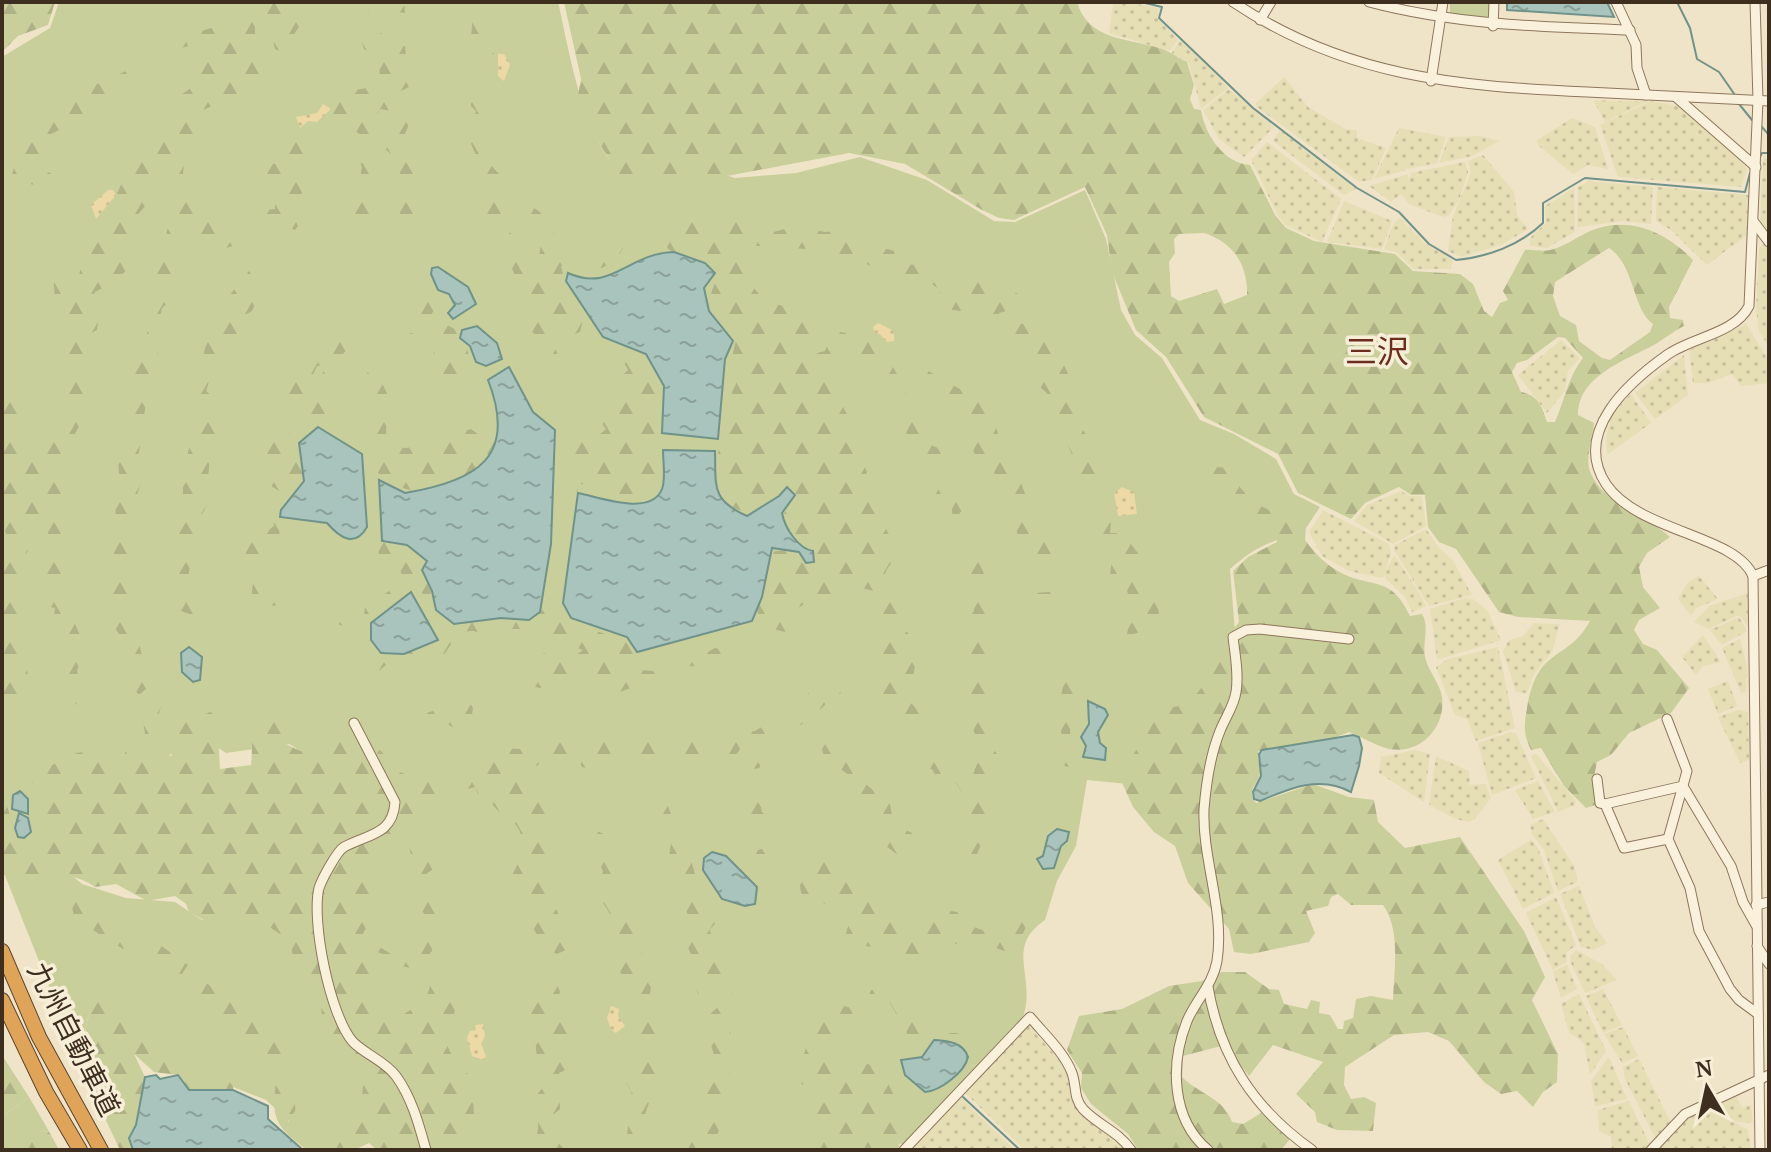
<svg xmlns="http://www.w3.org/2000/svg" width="1771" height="1152" font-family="'PT Serif','Noto Sans JP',serif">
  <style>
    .farmland { fill: url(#farmland-dots) }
    .green { fill: #c9cf9b; fill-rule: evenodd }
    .forest { fill: url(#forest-firs); fill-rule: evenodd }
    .sand { fill: url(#sand-dots) }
    .water { fill: url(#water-ripples); stroke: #6f938a; stroke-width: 2 }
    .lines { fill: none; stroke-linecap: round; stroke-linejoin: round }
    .stream { stroke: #6f938a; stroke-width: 2 }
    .minor-casing { stroke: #8d765c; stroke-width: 11 }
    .highway-casing { stroke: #5b4430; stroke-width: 16 }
    .minor { stroke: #faf1dc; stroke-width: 9 }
    .highway { stroke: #e0a458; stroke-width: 14 }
    .labels { text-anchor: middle; stroke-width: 7; stroke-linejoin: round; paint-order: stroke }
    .street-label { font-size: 28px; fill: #3d2e20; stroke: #f7eed8 }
    .quarter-label { font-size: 32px; fill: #6b2e1e; stroke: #f7eed8 }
  </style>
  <defs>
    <pattern id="farmland-dots" width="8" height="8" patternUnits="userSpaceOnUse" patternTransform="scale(2)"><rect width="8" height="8" fill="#e6deb5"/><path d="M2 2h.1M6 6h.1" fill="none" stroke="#c6bf9b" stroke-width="1.8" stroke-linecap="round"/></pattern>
    <pattern id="forest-firs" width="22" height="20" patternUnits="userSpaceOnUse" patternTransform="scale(2)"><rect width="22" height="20" fill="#c9cf9b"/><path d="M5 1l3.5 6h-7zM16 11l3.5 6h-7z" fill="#aeb285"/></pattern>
    <pattern id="sand-dots" width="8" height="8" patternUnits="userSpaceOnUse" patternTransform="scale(2)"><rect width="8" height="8" fill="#ecd9a5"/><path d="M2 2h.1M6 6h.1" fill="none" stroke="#cbbb8e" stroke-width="1.8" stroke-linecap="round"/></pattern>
    <pattern id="water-ripples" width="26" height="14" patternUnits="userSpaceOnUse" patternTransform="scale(2)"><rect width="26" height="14" fill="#a9c4bc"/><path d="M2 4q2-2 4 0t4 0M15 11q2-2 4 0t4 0" fill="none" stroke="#8ba098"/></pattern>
  </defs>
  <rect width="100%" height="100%" fill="#f0e4c8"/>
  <g class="farmland">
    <path d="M1126,2l33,6 -2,10 21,22 -9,11 -60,-18 4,-30z"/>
    <path d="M1180,41l24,19 24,28 -27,21 -12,-46 -18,-9z"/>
    <path d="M1284,77l24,30 39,23h10v8l29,10 -14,32 -13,2 -102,-75 -2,-3z"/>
    <path d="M1229,89l45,38 -30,30 -25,-18 -16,-29z"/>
    <path d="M1593,100l21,1h34l-43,21z"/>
    <path d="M1651,101l27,5 60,51 9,12 -6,18 -123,-10 -18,-52z"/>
    <path d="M1572,118l23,9 13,42 -20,-4 -15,9 -35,-29 -1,-5z"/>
    <path d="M1399,128l47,9 -9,26 -30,6 -2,-5 1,6 -32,9z"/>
    <path d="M1279,131h3l74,58 -12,6 -71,-54z"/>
    <path d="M1480,136l19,5 -27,15 -33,7 10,-26z"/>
    <path d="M1267,142l74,57 -19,43 -37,-17 -7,-9 -27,-56z"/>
    <path d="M1483,155l31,37 3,23 11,14 -27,16 -40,12 -13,-6 5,-35 18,-43 -3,-12z"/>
    <path d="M1769,158v73l-9,-11 3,-61z"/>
    <path d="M1465,162l3,10 -9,28 -10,15 -6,2 -34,-13 -8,-10 -10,8 -22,-16 39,-12 1,8 2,-9z"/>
    <path d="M1589,181l64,6 -2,37 -27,-3 -47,6 1,-40z"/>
    <path d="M1657,187l92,8 -1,39 -41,31 -36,-35 -15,-9z"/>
    <path d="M1574,188l1,44 -28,16 -17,-2v-8l16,-15 -1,-17z"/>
    <path d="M1344,201l48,20 -10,28 -55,-7z"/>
    <path d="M1400,218l27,27 20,11 6,5 -3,8h-36l-18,-17 -12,-3 10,-27z"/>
    <path d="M1767,241l2,3v103l-10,-16 -3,-22 3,-61z"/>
    <path d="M1746,324l23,37v22l-28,3 -9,-12 -25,9h-14l-4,-33z"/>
    <path d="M1561,340l19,18 -12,13 -3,20 -18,22 -29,-38z"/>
    <path d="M1684,355l4,40 -33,24 -20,-26z"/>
    <path d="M1631,394l20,29 -44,32 -1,-18 6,-23z"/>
    <path d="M1401,491l9,5h12l4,30 -33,18 -39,-23 13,-16z"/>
    <path d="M1323,510l66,34 2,9 -8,25 -34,-7 -27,-15 -13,-24z"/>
    <path d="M1426,529l13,19 13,11 20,36 -43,11 -35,-56 1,-5z"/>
    <path d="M1394,555l23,34 9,17 -14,6 -7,-15 -19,-18 -2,-5z"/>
    <path d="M1699,576l19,23 -22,9 -5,8 -13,-17 10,-17z"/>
    <path d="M1748,593v33l-9,-11 -30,14 -15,-7 15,-16z"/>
    <path d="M1465,598l8,1 14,11 14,30 -64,20 -7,-51z"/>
    <path d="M1739,617l8,14 -25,14 -12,-15z"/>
    <path d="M1534,623l26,1 -8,28 -18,22 -7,19 -11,-1 -13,-41 6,-11 14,-4z"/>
    <path d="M1703,635l18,27 -18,4 -7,9 -14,-18z"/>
    <path d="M1740,639l7,27 -1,26 -5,1 -19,-45z"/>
    <path d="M1498,647l17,81 -39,13 -9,-22 -12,-4 -19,-48 12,-8z"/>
    <path d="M1728,681l9,25 -19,8 -10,-25z"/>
    <path d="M1738,710l10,2 1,48 -9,3 -22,-46z"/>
    <path d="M1511,732l5,2 20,44 -44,17 -14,-52z"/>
    <path d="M1415,750l15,4 -6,48 -45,-29 2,-16z"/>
    <path d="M1536,754l40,47 -1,4 -17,7 -27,-56z"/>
    <path d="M1436,756l33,15 1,14 16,-1 5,14 -16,21 -7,3 -12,-3 -27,-14z"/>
    <path d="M1538,781l17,31 -22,7 -18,-29z"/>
    <path d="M1543,819l31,47 3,11v5l-19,9 -14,-41 -12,-16 -2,-9z"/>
    <path d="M1531,840l7,8 16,45 -31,16 -25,-49z"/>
    <path d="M1579,886l16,41 12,16 -14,7 -12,-3 -21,-53z"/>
    <path d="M1556,897l20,48 -10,8 1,9 -14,8 -27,-57z"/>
    <path d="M1576,950l26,14 15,16 -32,13 -14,-30 -1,-7z"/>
    <path d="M1567,964l10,25 -16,9 -8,-26z"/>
    <path d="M1603,989l19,36 -19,8 -17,-37z"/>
    <path d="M1579,994l27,57 -16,24 -6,-32 -15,-11 -8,-28z"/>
    <path d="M1027,1024l38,42 7,28 38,37 14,19h-99l-62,-59z"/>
    <path d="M1623,1027l15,29 -16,7 -18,-29z"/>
    <path d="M1609,1057l18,42 -32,7 -4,-25z"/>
    <path d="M1639,1059l33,66 -15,17 -32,-63 -2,-12z"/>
    <path d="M1735,1094l7,14 9,-3 2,18 -16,-1 -27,-17z"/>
    <path d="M958,1095l57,55h-108z"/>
    <path d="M1629,1101l22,46 -5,3h-34l-1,-13 -12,-6 -1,-21z"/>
    <path d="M1707,1107l41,23 3,20h-89l-2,-4 21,-24z"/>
  </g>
  <g class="green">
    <path d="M59,2h499c12,52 23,128 60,168l61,-10 56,18 61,-5 64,-16 67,23 67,41 21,1 70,-32 21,49 15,71 14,25 27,23 38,62 34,14 42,25 18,35 26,13 -18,27c-30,5 -50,15 -72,35l8,101 -110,114 -41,-4 -11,66 -19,35 -12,39c-40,27 -10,55 -21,94 -4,13 -104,112 -121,130l-85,-7 -20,13h-399l-15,-17 -43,13 -28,-3 -47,-43 -33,-13 -38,1 -86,-83 -19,5 -8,33 1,29 -81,-204v-811l48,-29zM203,738l23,15 63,-9 7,4 7,15 -95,155 -6,2 -27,-18 -49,-4 -44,-14 -13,-11 97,-111 9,-16z"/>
    <path d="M1450,2h39v16l-39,-4z"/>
    <path d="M29,1097l21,36 -6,-3 -25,11 -17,-8v-16z"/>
  </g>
  <g class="forest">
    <path d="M2,2h53l-7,23 -30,11 -16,16z"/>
    <path d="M272,2h44l-34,50 -7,-3 -4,-19 -9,-7 -7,1c0,19 -1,30 19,37l2,8 -6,8 -8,2v9l-9,8 -16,-2 -38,18 8,17 -21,12c-2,42 -13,50 26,75v8l32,19 -18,5 -28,-13 -5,-11 -10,1 3,9 -12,14 9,9 -18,31 3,15 -6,5 -2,9 8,12 -10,10v24l-10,24 -9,66 -9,8v9l11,13 -8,23 6,16c-12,11 -12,23 -4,36l-7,28 4,18 -2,6 13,20 -4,13 8,34 -1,12 -7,6 -5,-6 5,-13 -6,-7 1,-8 -14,-15 2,-8 -7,-10 -8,-3v-11l7,-11 -5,-11v-17l9,-38 -4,-40 6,-12 -2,-24 9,-29 1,-22 7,-4 -2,-24 7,-38 6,-4 11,-67 12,-50 9,-11 -7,-11 3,-27 -6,-4 -13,9 -8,-1 -5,4 7,20 -17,19 8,8 1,8 -12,12 5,14 -20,19 -19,10 -19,40 -10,-1c-2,-18 -13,-28 -12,-48l11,-9 14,1 8,-30 18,-13c2,-19 22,-65 35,-79 7,-8 17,-11 23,-20 8,-11 7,-23 13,-35l15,-10 -1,-14 12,-23 -3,-5c-31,-5 -41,36 -68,40l-4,9 -27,6 -6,17h-11l-34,17 -3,5 4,9 -11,7 -3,10 18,9 -4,11 -23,-2 -9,5 -8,-7 8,-29 21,-16 14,-33 84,-38 45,-29 58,-18z"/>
    <path d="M368,2h36l1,11 -23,-3 -6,18h-7z"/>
    <path d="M474,2h12l-6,22v28l6,4 8,-3 3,14 -13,-2 -3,33 11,7 3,9 -7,4 2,10 -6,8 9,13 -3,15 15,17 -4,14 3,10h11l3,7 -9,19 25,32 4,-1 5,-29 -16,-20 2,-9 12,9 13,19 -3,15 12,1 2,8 32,4 22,-18 4,6 -6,11 -15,9 -18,-5 -5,2 3,12 -12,-6 -1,-6 -8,1 5,22 20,20 -6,24 -26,11 4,14h-27l-2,-8 15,-6 -15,-14 -1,-27 -27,-56 -14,-18 -8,-26 2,-35 -12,-28 7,-28 -5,-5v-16l7,-9 1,-17 -9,-15z"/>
    <path d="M564,2h513c11,38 49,36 82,46 9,2 18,10 28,14l7,23 -4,14 4,10 7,1c4,24 22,53 49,55l25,50 11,13 28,13 81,13 18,17 47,3 13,10 11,27 8,6 8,-14 8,-3 -5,-9 22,-41c8,-1 17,2 25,0 14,-3 27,-13 40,-19 39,-16 76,1 103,29l-24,47 1,11 13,2 1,6c-12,6 -21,14 -32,20 -29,15 -74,31 -74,69l16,8c-1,13 -8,33 -5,45 10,35 57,47 81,69l-23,16 -8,14 4,20 17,21 -21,12 -5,10 9,14 14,6 32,38 -18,25 -42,20 -18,22 -14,7 -3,15 4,27 -12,4 -22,-22 -23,-38 -10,2c-8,-17 -7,-24 -4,-42 11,-64 39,-44 63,-87l-72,-4 -19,-5 -43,-63 -17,-7 -11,-15 -3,-32h-14l-12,-8 -34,16 -14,16 -53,-26 -20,-39 -74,-37 -38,-60 -30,-27 -24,-58 -5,-37 -22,-48 -71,33 -15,-2 -17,-8 -77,-46 -56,-11 -122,23 -106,2 -45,-72 5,-27zM1204,233c29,9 44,32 43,62l-23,9 -7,-15 -38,12 -8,-5 -2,-34 6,-9 -1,-14 5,-5zM1609,248c26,17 23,61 44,76l-3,8 -40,28 -8,-2 -23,-17 -3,-16 -16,-9 -7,-20 2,-14zM1558,337l7,1 18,20c-15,19 -18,41 -28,64h-8c-5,-16 -9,-27 -26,-30l-9,-20 5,-9 10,-3z"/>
    <path d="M381,33l11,12 13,1 2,19 6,10 -2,11 -16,8 19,20 -14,30c25,9 9,30 14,49 3,13 8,16 5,30l-16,-1c-13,-23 10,-52 -17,-72l11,-30 -5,-9 -12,-2 -10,21 8,18c-10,22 1,46 -6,68l-9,-2 7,15 -5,13 -13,1 -4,-11 3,-11 -5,-7 18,-20 -5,-9 3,-18 -4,-7 6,-23 -27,-18 -14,7 3,-10 8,-5 2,-10 8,-1 10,-10 13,-2 13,-12 -1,-8 -4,2 -6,-4 5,-7 -2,-6 -8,-4 -2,-7z"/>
    <path d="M306,133c4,13 -1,57 -7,67l3,3 -7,14 3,9 -3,4 -8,-3 -3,-6 -7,-1 -6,8 -3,22h-10l-9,-7 13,-12 -9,-9 4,-11 18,-2v-9l-15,-21 6,-12 20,-8 4,-21z"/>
    <path d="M744,218l12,14 14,1 25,-7 30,6 27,-3 12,11 6,-5 7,5v6l17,5 2,13 32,1 24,11 26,6 8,7 29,3 20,13 -2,6 -12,-4 -22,6 3,13 36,-4 13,15 19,41 5,40 18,27 12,59 7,9 -2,20h13l17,23 -3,11 10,4c2,22 18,33 9,56l-29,9 1,-10 18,-13 -4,-7 -12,-2 -3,-14 -7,3 -4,-15 -6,-3 3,-23c-13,-7 -16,-16 -20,-30l7,-1 -26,-44 4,-9 -18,-40 1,-8 -14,-12 -4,-10 4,-5 -13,-11 2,-9 -6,-12 -12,-1 -10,-8v-9l-10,-3 -11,-16 -1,-10 -42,-5 -5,-20 -16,-11 -26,2 -38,-20 -36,-10 -80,-5 -8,3 -2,9 9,7 2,13 25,28 8,-1 44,16 3,10 -13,11 3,13 11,-3 8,-20 13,2 3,11 10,-5 26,7 99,57 9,12 9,34 19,34 6,16 -2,10c8,18 33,43 29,64l-16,8 -6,-8 5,-13 -12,-9 1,-6 -10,-14 4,-16 -17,-19 -12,-32 -17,-11 -6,-32 -9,-4c-14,-27 -23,-22 -48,-36l6,-7 -6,-2 -10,6 2,14 8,4 8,-2 2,16 -7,6 2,5 7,-4 7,3 -6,22 21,9 -5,16 22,17 -1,7 10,10 -12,13 1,6h7l1,12 9,8v15l8,2 -3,12 7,17 -14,10 16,7 -4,29 8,21 -7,16 4,31 -4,7 4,18 -3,17 11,17 -5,25 -7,7v36l-13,32 -9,2 -12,-5 22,-23 -2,-10 -8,-5 12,-16 -3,-11 -10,6 -9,-14 6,-3 7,5 8,-21 7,-5v-6h-8l4,-13 -6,-8 -7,-34 5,-19 -10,-21 8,-21 -3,-17 7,-9 -2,-19 -9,-15 -1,-35 -11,-3 -2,-9 9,-3 -5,-5 -1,-13 -11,-4 -6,-10 6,-9 -21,-32 -14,-12 1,-23 -3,-15h-6l-11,-26 8,-15 -5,-3 -6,3 -19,-8h-16l-3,7 -10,2 -4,21 22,43v16l13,28 -2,6 11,19 -5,11 6,5 -9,12 13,-6 18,35c-8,10 -18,18 -14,32l11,-6 10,18 3,21 -18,-2 -1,8 14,3c18,20 11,48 2,70l14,14 -1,20 5,6 23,-1v13l-9,-3 -4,5 17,14 1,12 -14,2 -6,-11h-12l1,-22 -17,-20 -13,-3 -9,-23 -9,-9 10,-76 -5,-24c-19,-5 -29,-8 -41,9l-20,-5 -30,19 -2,17 -24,-6 -8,-33 22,-22 -9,-11 2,-8 20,-2 18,14 9,-1 1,-9c-12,-11 -26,-18 -33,-39l13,-21 -10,-8 -9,4v6l-31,17c-6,-3 -13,-5 -18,-9 -17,-13 -9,-67 -4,-85 2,-6 7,-10 10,-16l-2,-11 4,-8 -6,-17 5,-23c-13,-30 -38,-34 -15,-69l-15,-15 -14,4 -24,-16 3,-24c14,-4 20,-1 33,0 10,1 29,-5 41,-6z"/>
    <path d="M249,271l4,6 -1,10 -8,7 11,10 -3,7 -16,9c0,4 2,8 3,13 3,15 -15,22 -23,30l4,19h-11l-3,9 16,13 1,27 -11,6 -7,72 -11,18c6,19 -10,45 -5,63 2,8 11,15 15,22l-9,4 -14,-5 4,-7 -8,-15 -3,-34 9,-43v-41l16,-59 -3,-23 16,-72z"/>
    <path d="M430,282l13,19 -20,22c5,22 -2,33 -24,40l-1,-13 11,-16 11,-4 -3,-42z"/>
    <path d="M116,287l-2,21 -7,8 -8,-1 -2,15 -6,3 1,21 -6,23 3,17 -17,18 8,13 -7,12 6,21 -12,12 4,7 -7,13 3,4 -8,9 8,36 -9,22 4,4c2,16 -2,36 3,51l3,-4c9,8 7,20 16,27l-7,14 3,6 -3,13 15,32 -9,5 -13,-10 -1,-25 -17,-42 3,-24 -10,-2 4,-22 -7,-24 15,-10 -2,-3 -5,2 -4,-28 -4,4 -11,-2 -7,22 4,6 -12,15 11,57 -9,31c15,13 9,35 9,51l-7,3 -3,-6 -13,1 -2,-3 3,-60 -3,-11v-54l11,-23 -6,-9 -5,3 4,-12 -4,-13v-95l13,-2 2,8 -6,5 9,7 1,8 8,1 15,-14 20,4 1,-22 -4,-11 5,-7 3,-54 27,-53 13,-2z"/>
    <path d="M438,325h9l12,6v9l8,8 3,13 11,8 -1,6 -13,9 -26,-3 -8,-24z"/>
    <path d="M337,333l16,11 12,-2 4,11 13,4 4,7 -7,5c-2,11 10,22 11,35 1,15 -11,29 3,43l14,1 64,-19 8,6 10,-7 6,2c2,23 -9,33 -25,48h-14l-35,15 -29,-8 -15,-13v-21l-7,-14 8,-32 -11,-31 5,-12 -17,-13 -9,2 -11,10 7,12 -11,16 -9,-10 2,-14 -7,1 -7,15 -6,1 1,5 25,20 3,13 -4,3 -28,-7 -3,-15 -12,-6v-6h-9l18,-20 19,-31 11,3z"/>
    <path d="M620,345l7,4 15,-1 10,11c-1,12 4,14 8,24 5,12 2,42 -6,51l1,9 7,10 -9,43c-9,5 -40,3 -50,-2 -9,-4 -11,-10 -23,-10l-3,8 -8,1 3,-39 -9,-11 4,-7 15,1 10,-10 7,8 7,-6 -10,-14 17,-18 2,-15 13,-12 -9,-17z"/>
    <path d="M2,346c2,17 0,30 6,46 3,8 11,12 13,22l-11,6 -8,-2z"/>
    <path d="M284,424l6,7 -3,23 9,-2 5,15 14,4 -25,34h-9l-3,17 3,21 -19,3c-4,15 -4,33 -1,47l22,5 -2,8 -18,-1 -14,13 5,-44 -10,-25 30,-23 -2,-26 9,-3v-5l-19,-11v-20l5,-5v-11z"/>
    <path d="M1216,467l12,1c12,23 27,40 54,46 12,3 15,2 24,11l-1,15c9,12 20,24 33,31 33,19 52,2 72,45l12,-2c8,13 0,29 3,43 3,14 15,26 17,40 4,30 -21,58 -53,52 -13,-3 -27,-12 -40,-17l-23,9 -68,10c0,6 2,14 2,21 -1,13 -15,17 -4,31l57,-19 36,13 25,3 4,22 27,26 55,-11 64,94 21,46 -13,23 26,54 -1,28 -14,10 -10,15 -16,-16 -16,3 -17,-12 -35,-41 -21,-9 -34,3 -49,32 -1,18 7,14 13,-2 12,6 -3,28 -36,-1 -20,-8 -2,-10 -19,-18 27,-32 -50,-17 -24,31 -24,-31 -42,11 -1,21c17,17 42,21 50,45l11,2 18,-11 29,26 -9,11h-143l-10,-16 -37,-30 -10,-16 1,-15 -15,-23 12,-34 43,-7 47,-23 33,-5 19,-9h24l24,17 10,1 5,14 23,5 4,-9 9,2 -1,11 11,2 8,14h5l1,-8 9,-3 3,-19 15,-3 22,4c1,-31 8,-70 -10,-95h-32l-13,-11 -7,3 -3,9 -22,5 9,22 -6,9 -58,12 -17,-2 -5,-23 -41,-46 -13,-37 -21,-14 -21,-25 -14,-31 30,-45 7,-22 32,-4 14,-18 7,-25 30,-40 -6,-51 15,-14 29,-15 -1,-6 -46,-29 -26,-33z"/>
    <path d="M361,534v4l17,-1 17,8 1,-4 7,1 21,21 -2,9 9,20 -3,8 -6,-7h-8l-39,29 -5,5v9l6,8 58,-5c12,-22 76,-16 100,-18l14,-19 9,3 10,16 62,21 10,16 -10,13 5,5 5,-6 16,1 12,-10 26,-1 22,-12 11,2 -14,17 -24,-1 -9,8 -9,-1 -50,19 -12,-6 -17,2 16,-12c-11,-4 -46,8 -56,14l-16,-3 -25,9 -2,-5 7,-9 13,-5 8,-20 13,-6 26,5 8,-6 -38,-13 -5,-8h-55l-4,4c-28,-9 -27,15 -42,26l-4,-5c-28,3 -34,-3 -56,17l-5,-20 -9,-5 -4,-18h-14l-9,-4 -22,11 -13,-8 19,-11 10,2 4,-7 28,5 1,-9 33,-22 5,-9 -5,-8 -9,-3 1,-6 -10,-2 -4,-12 -12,11 -7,-5v-8l-7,-6z"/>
    <path d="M1052,588l5,2 -2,14 13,35 -9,13 -14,-31v-10l7,-2v-3h-8l-10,-9 1,-4 14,-1z"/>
    <path d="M1072,671l10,4 1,20 -8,12 -5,24 3,30 -5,6 -8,-3 -2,-13 5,-9 -6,-32 8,-8 -4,-5 4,-24z"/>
    <path d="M840,690l1,8 -12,2c-11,15 -36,27 -41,40h-9l-20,28 -21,4 2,-8 22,-19 -1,-5 -20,8 -14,19 -24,-14 -14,5 -11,-7 -37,7 -20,-9 -14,6 -13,15 -12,-3 -3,-5 9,-1v-8l-18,1 -13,11 -10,-5 -18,10 5,8 -1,17 15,12 2,6 -17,11 1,6 8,3 9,11 -3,9 9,40 -5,7 17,37 -1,12 -11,5c-16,-7 -29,-31 -29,-48l-27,-13c19,-29 37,-60 -1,-81 -5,-3 -7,-9 -14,-13l2,-7 -10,2 -3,-7 -7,2 -4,-5 2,-7 13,-14 -1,-6 20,-9 46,2 18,-8 39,-6 21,4 23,-2 35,8 17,-7 12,3 10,-3 16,-9 20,1 18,-11 8,1 28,-29 21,3z"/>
    <path d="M146,698h9l6,9c-6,19 -18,40 1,53l10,-5 -6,-10 13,-10 -3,-12 12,-9 6,5 16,-7 7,4 3,53 31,-4c3,-28 -5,-36 31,-45v22l18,9h34l2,-10 8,-4 35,12 20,23 19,6 10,-9 16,6 -4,14 5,6 -15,21 -34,26 -32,16 -1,23 12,16 -1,6 7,4 -18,26 4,6 32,20 12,-5 15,-38 -9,-11 4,-6 -12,-53 6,-8 4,8 5,-3 6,2 9,21 -12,7 11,44 -6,34 -17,18 -19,-4 -7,-9 -12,-4c-15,17 -3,44 3,64l15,5c28,-22 34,-15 38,-54l5,8h5l-2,23 12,-2c3,17 2,29 -8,45l9,19 -8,17 8,2 7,-7 8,2 1,9 17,4c-12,13 -17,15 -11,33l-14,19v11h-85l-8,-7 -15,7h-47c-31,-23 -36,-30 -31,-68l8,-5 5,2c0,9 8,26 6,32 -2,4 -6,7 -7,11l10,-4 16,23 27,1 3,-9 -3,-10 10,2 10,-17 12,3 3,-3 -14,-11 1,-11 11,-13 -13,-2 -11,-11 -2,-12h-13l-8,-4 3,-17 -8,-8 -1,-16 -26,-39 -6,-24 -39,-26 -7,4 -5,-2 -5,-14 -9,3v16l-11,4 -24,-13 -3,-8 -11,-8 -28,5 -31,-17 -21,3c-16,-12 -55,-21 -66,1l7,12 -15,-7 -1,-18h-18v-83l18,52 7,4 1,9 10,3 4,-20 -8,-31 7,-9 -3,-12 -15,-13 3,-11 26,1 11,-5 7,2 6,-9 7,-1v7l11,-1 2,-6 17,6 1,6h12l-1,-12 20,-18 -4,-26z"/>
    <path d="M462,700h6l5,8 -3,20 -10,3 -13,-7 -9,6 -14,-6 3,-11z"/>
    <path d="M829,738l9,5 4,12 14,5 6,21 28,23 3,18 20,12 1,6 -5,6 7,14 -6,4 -31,-23 -4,-14 4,-12c-30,-8 -25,-12 -29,-39l-26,-19 -2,-8z"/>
    <path d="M655,792l10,7 14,35 19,15 -8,7 7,26 17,24 1,18 -5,5 1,8 18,54 -22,15 -7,-5 -9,-30 4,-9 -11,-22 9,-14 -17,-38 4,-16 -12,-10 3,-19 -7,-10 -6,-28 -5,-7z"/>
    <path d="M749,800l11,1 2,11 12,12 -13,18 -9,-1 -1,-19 -8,-13z"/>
    <path d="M592,829l14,6c5,19 5,37 11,54 5,17 17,28 22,45 5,19 1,38 12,53l-2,13 9,5 3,31 -8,19 7,3c0,37 -24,54 -17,92h-18l4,-30 -16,-3v-15l19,-9 -8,-14 16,-25 -11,-73 -12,-12c2,-27 0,-52 -19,-72l5,-26 -15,-27z"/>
    <path d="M764,848l14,4 3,6 -4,6h-16l-6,-8 3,-6z"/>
    <path d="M799,857c15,5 24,-1 39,4l3,8 -4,9h20l8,5 1,7 14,9 -7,5 1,8 13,-3 23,25h8l3,-13 12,-13 24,4c17,24 43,23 65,8l6,1 -13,33 -42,-13 -13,4 -11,-3v8l-14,9 -69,-13 -21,-10 5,-16 -3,-6 -46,-21 -1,-8 -10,-10 2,-14z"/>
    <path d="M76,899c14,10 27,18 38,29l15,-1 8,9 23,9 28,20 -6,9 2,5 11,-4c14,8 23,19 36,28 14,12 33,8 39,31l23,15 -3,10 -9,4 -15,-8 -4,9h-9l-1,-17 -16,-13 -2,-7 -51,-31 -17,-23 -28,-16 -3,-7 -12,-1 -30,-19 -4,-10 -15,-4 -3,-13z"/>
    <path d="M530,981h26l4,11 -4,11 11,10 5,23 -13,20 9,3 4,8 -13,6 1,36 -13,11 1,12 17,18h-33c2,-8 7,-18 6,-26 -1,-14 -9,-24 5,-36 0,-14 -6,-25 -7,-39 -2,-12 2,-21 -1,-34l-9,-1z"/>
    <path d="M887,988l22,12 1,6 23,27h24l12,8 1,8c-12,-2 -23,-12 -39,-9l-10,13 -10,-3 -7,-11 3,-6 -17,-30 -9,-3 -7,4 -7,-4 4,-10z"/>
    <path d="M733,993l-5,72 5,25 -21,60h-25l20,-48 1,-34 8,-7 -8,-25 -1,-19z"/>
    <path d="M91,995c29,12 45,36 70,54 14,9 25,11 35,26h28l9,7v8h-45l-10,-15 -24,-3 -20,-18 11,23 -9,48 -7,13 4,12h-13l-37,-78 -1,-29 8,-33 -8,-11z"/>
    <path d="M844,1006l8,2 1,15 -16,14 -8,24 7,6 15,-9c8,4 17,4 23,10 28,24 24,50 25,82h-111l6,-9 14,-7 6,2 2,-27 13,-10 -10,-22 -15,8 -9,-4 12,-36 -5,-20 3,-5 16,-3 15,4z"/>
    <path d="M2,1055l27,42 -27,20z"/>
    <path d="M44,1130l6,3 9,17h-57v-17l17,7z"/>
  </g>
  <g class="sand">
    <path d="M498,52l7,3 5,10 -6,16 -6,-5z"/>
    <path d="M323,104l8,5 -14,13 -9,-1 -8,7 -4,-11 21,-4z"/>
    <path d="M108,190h5l3,5 -20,24 -5,-14z"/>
    <path d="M878,323l16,8v10l-7,1 -7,-8h-5l-2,-7z"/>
    <path d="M1122,487l12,5 3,22 -19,2 -4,-23z"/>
    <path d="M611,1006l8,3 -1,7 7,10 -9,7 -5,-3 -4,-12z"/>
    <path d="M483,1024l2,12 -4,8 5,12 -2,4 -12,-4 -5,-18 3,-7 6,-1 -1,-5z"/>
  </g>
  <g class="water">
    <path d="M1507,2h100l7,15 -107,-7z"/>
    <path d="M674,252l31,11 10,10 -11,15 5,23 24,30 -8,18 -7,80 -56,-6 2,-47 -18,-32 -43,-17 -37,-56 2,-8c44,20 60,-20 106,-21z"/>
    <path d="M438,267l30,20 8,17 -23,15 -5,-6 7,-8 -6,-11 -11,-4 -7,-16 1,-6z"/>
    <path d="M477,326l20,17 5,16 -16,7 -10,-4 -6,-16 -10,-8 2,-8z"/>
    <path d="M509,367l24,45 22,18 -4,114 -11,68 -11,8 -28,-2 -47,6 -18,-14 -4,-19 -10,-21 5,-9 -20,-16 -25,-4 -3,-61 26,13c72,-12 113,-36 83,-113z"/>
    <path d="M318,427l44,27 5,73c-12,21 -27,11 -40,-4l-47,-6 1,-7 23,-29 -5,-38z"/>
    <path d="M663,450l52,1c1,36 -4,49 32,65l32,-20 8,-9 8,8 -13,18c3,16 17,36 31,38l1,11 -8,1 -7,-11 -27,-4 -10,49 -10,24 -115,31 -10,-15 -56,-19 -8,-15 15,-110c21,4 73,24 84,-4 4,-10 1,-27 1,-39z"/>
    <path d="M411,592l27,48 -34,14 -23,-1 -10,-13v-17z"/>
    <path d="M189,647l13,10 -2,23 -7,2 -11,-10 -1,-19z"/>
    <path d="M1088,701l17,8 3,6 -10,17 2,11 6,5 -1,12 -22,-3 3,-11 -5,-9 8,-13z"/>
    <path d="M1353,735l6,2 3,11 -3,18 -8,26c-31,-17 -61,-4 -91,9l-6,-2 -1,-7 8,-16 -2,-22 3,-4z"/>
    <path d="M20,791l8,8v15l-16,-5 1,-14z"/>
    <path d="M19,813l9,5 3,14 -7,6 -6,-1 -3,-9z"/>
    <path d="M1057,829l12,3 -2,9 -6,5 -7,22 -11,1 -6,-10 6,-3 5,-20z"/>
    <path d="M712,852l14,4 31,31 -2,17 -10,2 -23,-7 -19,-29 1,-12z"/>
    <path d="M934,1040c14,1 29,2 34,17 -3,15 -28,34 -43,35l-20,-17 -4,-15 21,-3z"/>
    <path d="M156,1075l4,4 18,-4 11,15h44l35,16v13l35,31h-170l-4,-12 7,-13 9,-48z"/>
  </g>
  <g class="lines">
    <g class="stream">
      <path d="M1110,2h1"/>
      <path d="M1141,2l21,5 -3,11 94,90 104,80 42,24 30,32 27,16c32,-3 64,-15 87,-37v-20l42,-25 160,14 5,-19"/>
      <path d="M1677,2l13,26 7,31 22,13 18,26"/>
      <path d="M1739,104l13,16"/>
      <path d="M1761,126l8,9"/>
      <path d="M1760,157l2,-4h7"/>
      <path d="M963,1097l57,53"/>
    </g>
    <defs>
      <g id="minor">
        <path d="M1233,2c112,75 223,84 354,90 61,3 121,6 182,9"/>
        <path d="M1369,2c87,23 172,25 261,28"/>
        <path d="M1616,2l20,43 1,23 9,27"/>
        <path d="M1755,2l3,98 -9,206c-14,28 -57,31 -82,49 -38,27 -95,77 -61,129 32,48 130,51 147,92l7,574"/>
        <path d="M1260,20l11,-18"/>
        <path d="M1493,26l1,-24"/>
        <path d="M1431,81l12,-79"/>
        <path d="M1676,97l80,70"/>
        <path d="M1754,222l15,20"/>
        <path d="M1753,576l16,-6"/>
        <path d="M1667,719l20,52 -19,68 22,49 9,43 31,58 9,11 19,14"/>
        <path d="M354,723l41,79c-2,33 -27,32 -51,45 -7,4 -22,32 -25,41 -8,33 11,128 34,154 13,13 32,19 43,34 16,22 23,49 30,74"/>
        <path d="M1597,779l3,24 5,1 19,44 44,-9"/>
        <path d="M1605,804l78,-18 48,80 12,36 13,23"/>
        <path d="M1756,905l13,-3"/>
        <path d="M1757,946l12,18"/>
        <path d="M1208,987c12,70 46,122 104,163"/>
        <path d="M904,1150l126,-133c14,17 34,35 42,56 5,14 1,24 11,36 15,16 35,22 48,41"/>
        <path d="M1208,1150c-37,-31 -38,-86 -21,-129 9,-21 26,-37 30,-60 8,-51 -15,-101 -13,-152 2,-24 7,-56 16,-78 5,-13 14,-25 16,-39 3,-18 -1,-37 -3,-55l13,-7 14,-1 89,10"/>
        <path d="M1651,1150l34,-36 84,-39"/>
      </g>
      <g id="highway">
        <path d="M2,951l37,86 62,113"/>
        <path d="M2,1000l44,92 34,58"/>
      </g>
    </defs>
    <use href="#minor" class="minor-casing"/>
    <use href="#highway" class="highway-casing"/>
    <use href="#minor" class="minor"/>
    <use href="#highway" class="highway"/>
  </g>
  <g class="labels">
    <g class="street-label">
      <text transform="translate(74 1039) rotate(63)" y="10">九州自動車道</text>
    </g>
    <g class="quarter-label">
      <text x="1377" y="363">三沢</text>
    </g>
  </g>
  <rect width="1771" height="1152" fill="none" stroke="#3d2e20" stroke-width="8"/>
  <g transform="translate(1707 1088) rotate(351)" stroke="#f7eed8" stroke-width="6" paint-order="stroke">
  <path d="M0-6L14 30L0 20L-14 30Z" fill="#3d2e20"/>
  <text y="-12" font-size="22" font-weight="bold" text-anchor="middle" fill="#3d2e20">N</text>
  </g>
</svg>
